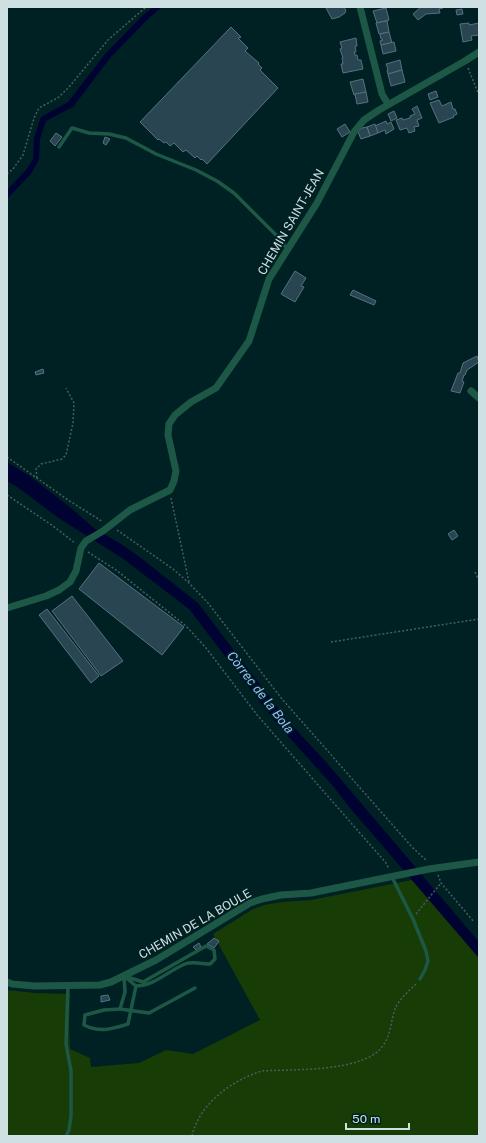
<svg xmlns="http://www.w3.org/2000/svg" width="486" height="1143" font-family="'Public Sans',sans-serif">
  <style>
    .green { fill: #173c06 }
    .water { fill: #000331 }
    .building { fill: #2a4552; stroke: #557180 }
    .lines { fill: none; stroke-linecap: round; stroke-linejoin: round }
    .path { stroke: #435f61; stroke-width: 1.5; stroke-dasharray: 2 2; stroke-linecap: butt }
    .lane { stroke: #1d5846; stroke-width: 3.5 }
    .street { stroke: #1d5846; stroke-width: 7 }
    .labels { text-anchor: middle; stroke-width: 3.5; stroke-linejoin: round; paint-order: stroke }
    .street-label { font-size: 12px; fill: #cee0e1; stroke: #002123 }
    .water-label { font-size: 13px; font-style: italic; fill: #9cbffe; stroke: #002123 }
  </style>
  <rect width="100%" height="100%" fill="#002123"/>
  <path class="green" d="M412,880l67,78v178h-472v-146l28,3 35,1 -1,31 1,24 20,9 1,9 48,-4 27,-13 27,4 67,-34 -47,-86 40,-25 11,-4 18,-3 29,-2z"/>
  <g class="water">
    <path d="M153,7h9l-15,13 -36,37 -38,50 -27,14 -6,18 -1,21 -8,14 -24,25v-9l19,-20 7,-11 1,-21 7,-21 27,-15 38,-49 37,-38z"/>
    <path d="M7,462l24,15 40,31 24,21 26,15 20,14 57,45 89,117 40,43 152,179v16l-129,-150 -17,-22 -56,-62 -88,-115 -67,-51 -62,-39 -44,-33 -9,-5z"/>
  </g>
  <g class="building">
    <path d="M328,7h13l1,1 2,-1 2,4 -1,1v1l-6,4 -7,2 -6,-11z"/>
    <path d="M421,7h22v1l-4,1 1,4 -14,1 -8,6 -5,-6z"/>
    <path d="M386,8l3,12 -12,3 -4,-12z"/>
    <path d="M462,9l1,5 -6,1 -1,-5z"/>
    <path d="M387,21l2,11 -10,2 -3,-11z"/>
    <path d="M469,23v2l10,-2v12l-8,1 1,4 -9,2 -3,-18z"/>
    <path d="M231,27l10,10 -3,1 10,10 -3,3 14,12 -1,1 4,4 -2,2 18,18 -71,76 -5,-5 -1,1 -4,-4 -2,2 -9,-8 -3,2 -9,-9 -4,3 -4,-4 -2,1 -5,-4 -1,1 -18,-18z"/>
    <path d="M389,32l3,11 -11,2 -1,-4 3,-1 -1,-1h-1l-1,-5z"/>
    <path d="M356,38l1,8h-2l1,6h-2l1,3h2l1,5h3l2,9 -20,4 -2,-9h2l-1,-6h1l-3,-9 2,-1 -2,-6z"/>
    <path d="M394,42l2,9 -13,3 -2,-9z"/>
    <path d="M400,60l2,10 -14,4 -1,-4 1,-1 -2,-5z"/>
    <path d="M402,70l3,12 -14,4 -3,-12z"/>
    <path d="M363,79l3,13 -12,3 -4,-13z"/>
    <path d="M436,91l2,6 -8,3 -2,-6z"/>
    <path d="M366,92l2,10 -11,2 -2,-10z"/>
    <path d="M439,100l3,6 9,-4 2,7h2l2,5 -4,2 1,1 -15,6 -9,-20z"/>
    <path d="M417,106l5,12 -5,2 2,6 -5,1 1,4 -6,2 -2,-5 -7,2 -4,-10 6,-2 1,2 7,-2v-2l5,-2 -3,-5z"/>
    <path d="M394,111l3,7 -6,3 -3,-7z"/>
    <path d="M386,121l1,3 4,-2 3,7 -8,5 -1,-4 -7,3 -3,-7z"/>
    <path d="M345,124l5,8 -8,5 -5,-8z"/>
    <path d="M375,124l3,9 -8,3 -3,-9z"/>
    <path d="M367,127l3,9 -9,3 -3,-7 4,-4z"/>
    <path d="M56,133l6,4 -7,9 -5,-5z"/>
    <path d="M105,137l5,2 -4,6 -3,-2z"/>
    <path d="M295,271l11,7 -5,8 3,1 -9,15 -14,-8z"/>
    <path d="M353,290l23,11 -2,4 -24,-10z"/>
    <path d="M477,356l2,6 -12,8 -2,5h-1l-2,6 2,1 -4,11 -9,-2 7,-18h2l3,-10z"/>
    <path d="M43,369l1,4 -8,2 -1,-3z"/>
    <path d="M454,530l4,6 -6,4 -4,-6z"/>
    <path d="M99,563l85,64 -22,28 -83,-66z"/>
    <path d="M72,596l51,65 -22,15 -49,-65z"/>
    <path d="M47,609l52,67 -8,7 -52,-68z"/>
    <path d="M214,938l5,3 -5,7 -7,-4z"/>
    <path d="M199,943l2,4 -5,3 -3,-3z"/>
    <path d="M108,995l2,5 -9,2v-6z"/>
  </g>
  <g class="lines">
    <g class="path">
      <path d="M468,68l11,27"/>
      <path d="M7,174l6,-5 10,-14 11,-37 5,-10 20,-11 10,-10 39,-47 38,-33"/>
      <path d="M7,457l61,43 35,22"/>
      <path d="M37,478l-1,-9 5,-5 21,-5 4,-4 7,-32 1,-20 -8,-15"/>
      <path d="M7,495l46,31 22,17"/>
      <path d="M171,498l18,84"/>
      <path d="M117,530l56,39 16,14 19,20 74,96 130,148 15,14"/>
      <path d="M88,552l28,18 70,56 20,22 52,68 128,147 3,6"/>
      <path d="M475,572l4,9"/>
      <path d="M331,642l148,-23"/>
      <path d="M438,875l3,8 33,39"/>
      <path d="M416,914l25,-31"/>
      <path d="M192,1136c7,-32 40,-56 70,-65 30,-2 105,2 122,-27 7,-10 7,-24 11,-35 4,-10 15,-19 22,-26"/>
    </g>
    <g class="lane">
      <path d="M59,147l13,-19 17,5 20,1 17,4 30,16 40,16 21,11 17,12 47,47 6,9"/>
      <path d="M392,877l21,42 13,32 2,10 -3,9 -5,9"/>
      <path d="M206,946l8,4 1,9 -5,5c-7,0 -18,-3 -25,0 -17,7 -31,22 -49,22l-12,-10 19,6z"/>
      <path d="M124,976l1,16 -5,17 -16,1 -19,5 -1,10c16,8 27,4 44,-1l8,-38"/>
      <path d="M120,1009l29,4 46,-25"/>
      <path d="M66,1136l3,-6 2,-14v-45l-5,-27 2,-58"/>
    </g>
    <g class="street">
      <path d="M360,7l22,87 6,10"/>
      <path d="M471,391l8,7"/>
      <path d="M7,608l39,-12 13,-6 11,-8 6,-11 5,-23 5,-7 17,-10 27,-21 40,-20 4,-9 2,-10 -8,-36 1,-11 6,-9 16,-13 25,-14 33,-47 20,-62 48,-76 37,-71 10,-12 15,-10 86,-49 14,-9"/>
      <path d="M7,982l5,2 23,2 65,-1 11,-3 45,-22 94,-57 12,-4 19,-4 30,-2 118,-24 50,-7"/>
    </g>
  </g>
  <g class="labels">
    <g class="street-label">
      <text transform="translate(291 222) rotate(-60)" y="4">CHEMIN SAINT-JEAN</text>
      <text transform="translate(195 924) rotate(-30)" y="4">CHEMIN DE LA BOULE</text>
    </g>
    <g class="water-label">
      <text transform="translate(261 692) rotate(52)" y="5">Còrrec de la Bola</text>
    </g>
  </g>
  <rect width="486" height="1143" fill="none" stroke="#cee0e1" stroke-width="16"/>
  <path d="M346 1123v6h63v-6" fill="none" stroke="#cee0e1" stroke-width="2"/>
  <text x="352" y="1123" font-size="12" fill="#cee0e1" stroke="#002123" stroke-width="3" paint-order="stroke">50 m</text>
</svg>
